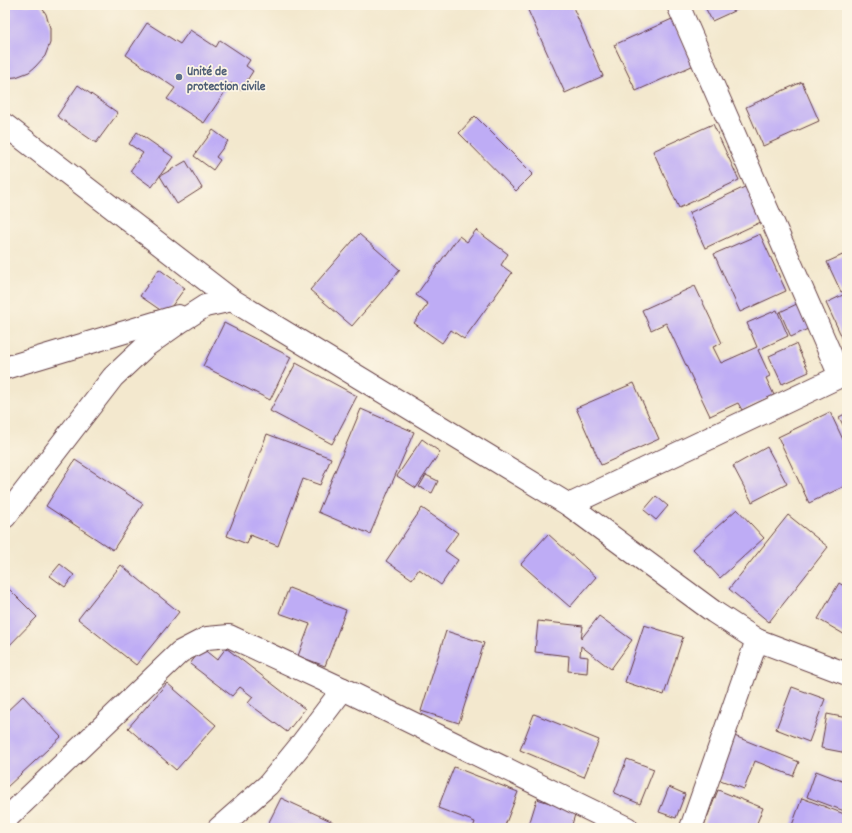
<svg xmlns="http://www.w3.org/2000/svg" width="852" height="833" font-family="Dekko,sans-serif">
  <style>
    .building { fill: #beacf5 }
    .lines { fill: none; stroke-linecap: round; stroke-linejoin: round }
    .minor-casing { stroke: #633d43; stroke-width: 24 }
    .tertiary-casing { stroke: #633d43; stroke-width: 24 }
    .minor { stroke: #fff; stroke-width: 22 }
    .tertiary { stroke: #fff; stroke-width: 22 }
    .service-dot { fill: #5c6f8a; stroke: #fcf5e5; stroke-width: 1.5 }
    .labels { text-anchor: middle; stroke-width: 3.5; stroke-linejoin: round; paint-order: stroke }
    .service-label { font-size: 13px; font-weight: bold; fill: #4e5e75; stroke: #fcf5e5; text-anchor: start }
  </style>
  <rect width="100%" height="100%" fill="#fcf5e5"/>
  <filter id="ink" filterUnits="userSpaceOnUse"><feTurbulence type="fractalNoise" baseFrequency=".025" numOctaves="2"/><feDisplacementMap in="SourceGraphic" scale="8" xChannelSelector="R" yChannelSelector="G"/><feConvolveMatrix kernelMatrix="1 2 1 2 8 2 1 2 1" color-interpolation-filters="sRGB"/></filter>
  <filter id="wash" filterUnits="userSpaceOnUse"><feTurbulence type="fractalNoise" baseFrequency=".012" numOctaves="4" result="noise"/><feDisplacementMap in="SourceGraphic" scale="16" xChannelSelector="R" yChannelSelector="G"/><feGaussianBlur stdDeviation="0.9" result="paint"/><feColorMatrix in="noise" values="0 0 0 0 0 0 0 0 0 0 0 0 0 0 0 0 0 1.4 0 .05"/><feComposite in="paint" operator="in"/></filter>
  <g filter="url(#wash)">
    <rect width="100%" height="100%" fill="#f3e8ce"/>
    <g id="blocks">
      <g class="building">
        <path d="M5,5h35l6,9 4,14v15l-5,13 -10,11 -6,5 -13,5 -11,1z"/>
        <path d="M533,5h39l31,71 -38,17 -38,-85z"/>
        <path d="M704,5h43l-35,16z"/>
        <path d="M672,19l22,46 -58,26 -22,-46z"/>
        <path d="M147,23l33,21 10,-14 26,17 4,-7 30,20 -4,6 7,5 -12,19 -10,-7 -27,40 -37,-24 8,-11 -49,-33z"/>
        <path d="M802,82l17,39 -56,25 -17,-39z"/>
        <path d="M78,85l40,28 -22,30 -39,-27z"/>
        <path d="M475,116l58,58 -17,17 -57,-58z"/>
        <path d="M713,124l26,56 -60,28 -26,-57z"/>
        <path d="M213,130l15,11 -12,16 4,3 -7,10 -19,-14z"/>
        <path d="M137,132l36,25 -21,30 -22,-16 13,-18 -14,-9z"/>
        <path d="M186,161l16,27 -25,16 -17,-28z"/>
        <path d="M747,186l16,35 -58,27 -16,-35z"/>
        <path d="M476,230l32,24 -7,11 11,8 -48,66 -13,-9 -9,13 -28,-20 14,-19 -12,-9 43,-59 8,6z"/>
        <path d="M359,234l41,36 -48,56 -42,-36z"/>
        <path d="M760,234l26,57 -46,21 -26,-58z"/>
        <path d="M847,253v37l-6,2 -14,-30z"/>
        <path d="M159,269l26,19 -19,26 -26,-18z"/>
        <path d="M695,286l27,57 -9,4 8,16 36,-16 -10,-24 30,-13 11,26 -30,14 12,26 -4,2 8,17 -32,15 -4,-7 -28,13 -44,-93 -15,7 -9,-20z"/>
        <path d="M847,293v55l-21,-45z"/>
        <path d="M803,301l11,25 -23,11 -11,-25z"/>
        <path d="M224,323l67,34 -21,43 -67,-34z"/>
        <path d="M796,344l13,28 -27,12 -13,-28z"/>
        <path d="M296,363l61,33 -25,48 -62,-33z"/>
        <path d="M634,383l25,56 -58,26 -25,-57z"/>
        <path d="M361,409l53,23 -44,102 -52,-22z"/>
        <path d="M830,412l17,36v37l-38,18 -31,-66z"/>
        <path d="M847,413v20l-8,-16z"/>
        <path d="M267,434l64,24 -11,27 -17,-6 -25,67 -28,-11 -3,9 -20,-8z"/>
        <path d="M422,439l18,13 -24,36 -19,-12z"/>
        <path d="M767,447l20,37 -35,18 -19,-36z"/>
        <path d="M75,460l68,44 -30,46 -67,-44z"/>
        <path d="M426,475l12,6 -6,12 -13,-6z"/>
        <path d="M656,496l12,10 -12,14 -12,-10z"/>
        <path d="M422,508l36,25 -13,18 13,9 -17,25 -22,-16 -7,10 -26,-18z"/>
        <path d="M737,509l27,29 -44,40 -27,-29z"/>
        <path d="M788,515l40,32 -59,75 -40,-33z"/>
        <path d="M548,534l48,43 -26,30 -49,-43z"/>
        <path d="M60,564l14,11 -9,12 -15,-11z"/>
        <path d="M121,565l58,47 -43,53 -58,-46z"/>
        <path d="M839,583l8,5v48l-29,-17z"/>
        <path d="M5,585l32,32 -32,33z"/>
        <path d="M289,588l57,22 -21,56 -27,-10 12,-32 -31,-11z"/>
        <path d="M599,616l33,24 -21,29 -30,-23 -1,10 8,1 -1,16 -19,-2 1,-15 -34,-4 3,-31 45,5 -2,13z"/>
        <path d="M644,625l39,12 -19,58 -39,-13z"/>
        <path d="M446,631l38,12 -25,80 -38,-12z"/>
        <path d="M202,648l15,12 9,-12 79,61 -18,23 -39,-29 5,-6 -13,-10 -8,9 -42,-32z"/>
        <path d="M167,683l49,42 -40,45 -48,-42z"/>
        <path d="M792,687l33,12 -16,43 -33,-13z"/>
        <path d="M23,696l38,41 -54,50 -2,-2v-72z"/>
        <path d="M534,714l65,26 -15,37 -64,-27z"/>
        <path d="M827,714l20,4v35l-26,-5z"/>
        <path d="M732,735l67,27 -6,14 -38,-15 -11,28 -29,-11z"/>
        <path d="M627,759l27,10 -14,35 -26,-11z"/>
        <path d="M454,767l64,25 -14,36h-31l2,-6 -37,-14z"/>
        <path d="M816,771l31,12v29l-40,-15z"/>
        <path d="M669,787l16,7 -9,24 -17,-6z"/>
        <path d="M718,790l45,18 -8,20h-52z"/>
        <path d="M281,798l52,24 -2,6h-65z"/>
        <path d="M802,798l45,17v13h-56z"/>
        <path d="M537,799l39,12 -5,17h-43z"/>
      </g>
    </g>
  </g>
  <g filter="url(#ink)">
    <use href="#blocks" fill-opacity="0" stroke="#633d43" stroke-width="1"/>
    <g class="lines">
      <defs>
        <g id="minor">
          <path d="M678,5l162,371"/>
          <path d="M5,368l173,-52"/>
          <path d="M569,505l278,-132"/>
          <path d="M5,517l108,-140 33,-31 34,-24 25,-16 27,-6"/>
          <path d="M5,820l175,-168 27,-14 22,-2 114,53 284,139"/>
          <path d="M219,828l49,-43 31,-38 44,-58"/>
          <path d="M691,828l66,-188"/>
        </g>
        <path id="tertiary" d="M5,125l227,175 337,205 145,107 43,28 90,34"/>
      </defs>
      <use href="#minor" class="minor-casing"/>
      <use href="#tertiary" class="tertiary-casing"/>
      <use href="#minor" class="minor"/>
      <use href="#tertiary" class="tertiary"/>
    </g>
  </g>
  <circle class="service-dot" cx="179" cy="77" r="4"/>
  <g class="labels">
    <g class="service-label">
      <text x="187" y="75">Unité de<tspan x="187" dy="15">protection civile</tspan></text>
    </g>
  </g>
  <rect width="852" height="833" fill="none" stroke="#fcf5e5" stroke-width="20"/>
</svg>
